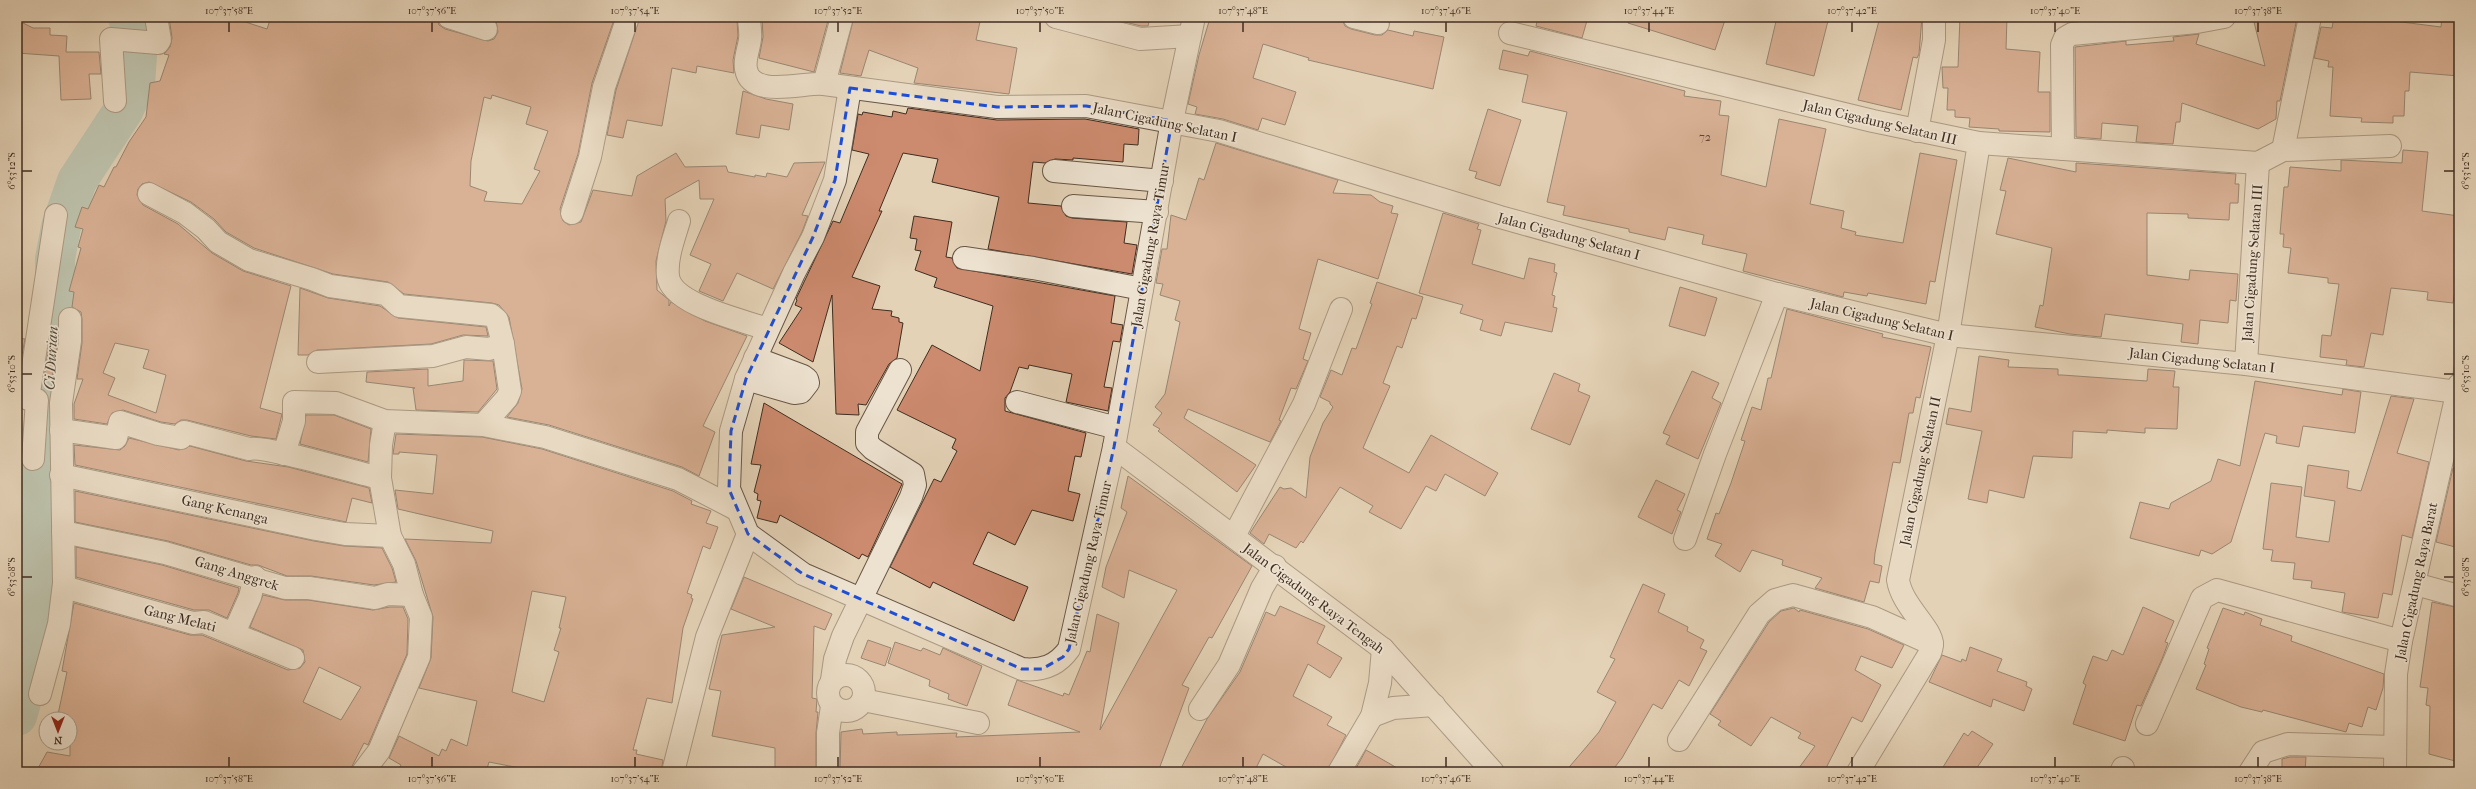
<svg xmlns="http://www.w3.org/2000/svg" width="2476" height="789" font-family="'IM FELL French Canon',serif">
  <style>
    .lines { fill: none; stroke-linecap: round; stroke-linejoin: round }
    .stream { stroke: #738073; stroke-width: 7 }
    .river { stroke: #96b8aa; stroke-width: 40 }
    .building { fill: #cc8a6e; stroke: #3f2d20; fill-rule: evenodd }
    .minor-casing { stroke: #685646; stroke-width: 24 }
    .minor { stroke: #ede2d0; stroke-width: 22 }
    .marked { fill: none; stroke: #1d4ed8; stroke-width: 3; stroke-dasharray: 8 5; stroke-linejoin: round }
    .ticks { fill: none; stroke: #3f2d20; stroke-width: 1.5 }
    .labels { text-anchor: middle; stroke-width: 3.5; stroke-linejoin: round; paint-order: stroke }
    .number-label { font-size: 12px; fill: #624434 }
    .street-label { font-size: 14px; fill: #3f2d20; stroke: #ede2d0 }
    .water-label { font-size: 15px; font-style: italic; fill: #50493c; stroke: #ede2d0 }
    .neatline { fill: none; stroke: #3f2d20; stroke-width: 1.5 }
    .ticks-label { font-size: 10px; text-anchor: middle; fill: #3f2d20 }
  </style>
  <rect width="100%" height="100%" fill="#e4d2b7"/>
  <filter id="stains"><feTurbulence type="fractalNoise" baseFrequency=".005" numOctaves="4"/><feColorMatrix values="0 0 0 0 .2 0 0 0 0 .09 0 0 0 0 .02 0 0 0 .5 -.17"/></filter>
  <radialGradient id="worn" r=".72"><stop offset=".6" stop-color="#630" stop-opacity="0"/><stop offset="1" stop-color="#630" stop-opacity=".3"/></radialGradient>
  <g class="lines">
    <path class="stream" d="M2456,373l3,-16"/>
    <path class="river" d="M17,716l23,-80 3,-30 -3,-167 12,-52 3,-56v-72l6,-32 16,-46 46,-70 12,-26 2,-30 -9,-38"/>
  </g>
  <g class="building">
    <path d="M169,17h61l37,12 4,-12h166l2,8 6,4 43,12 6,-2 4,-7 -2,-11 -6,-4h125l-23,66 -14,71 -18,55 3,12 6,4 12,-3 12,-32 39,6 5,-20 39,-23 9,14 41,-1 2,6 27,5v-2l11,2 1,-4 20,4 7,-14 31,-1 -23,53 6,1 -6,16 -29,57 -36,-16 -14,28 -24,-10 12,-27 -21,-9 24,-56h-14l-1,-19 -34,19 1,22 -10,40 1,29 12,10v6l2,-4 34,19 42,15 -44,90 12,6 -16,44 -17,-9 -133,-42 -42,-8 11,-14 4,-14 -13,-72 -10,-12 -7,-2 -88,-9 -16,-12 -55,-8 -79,-26 -28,-16 -12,-13 -23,-17 -42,-20 -7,2 -4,5 -1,6 6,10 35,19 34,29 31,18 48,15 -31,122 22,6 -6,25 -25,-3 -64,-16h-6l-6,4 -14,-2 -38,-12 -11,3 -5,11 -33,-5v-15l9,-25h-6l5,-36v-24l-1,-7 -9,-5 2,-15 -5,-1 12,-43 -3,-1 5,-18 -8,-2 7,-20 6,2 11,-24 5,2 10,-20h2l13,-25 17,-25 4,-34 10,-2 9,-26 -5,-1 6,-7 2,-9zM492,95l39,12 -5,17 22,7 -14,38 6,2 -18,33 -38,-3 3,-9 -17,-6 1,-25 13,-64 7,2zM115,343l34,7 -6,18 23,7 -10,38 -48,-18 7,-17 -12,-5z"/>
    <path d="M640,17h81l16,3 1,16 -5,24 1,13 -37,-7 -1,7 -24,-5 -10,58 -35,-6 -4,18 -16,-3 9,-45z"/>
    <path d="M762,17h67l-15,55 -55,-14 4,-21z"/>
    <path d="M854,17h127l-5,23 41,8 -8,46 -95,-11 4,-15 -49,-18 -8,26 -21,-3z"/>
    <path d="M1118,17h32l-2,9h-7l-24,-6z"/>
    <path d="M1226,17h106l10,2 3,7 6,3 24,6h7l6,-5 25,6 1,-5 30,6 -11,52 -125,-29 1,-2 -46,-14 -10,34 43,14 -11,33 -23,-7 -4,12 -35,-11 -28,-5 2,-7 -9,-3 11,-49 11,-37 14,4z"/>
    <path d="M1538,17h50l-6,21 -46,-12z"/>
    <path d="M1628,17h98l-11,33 -87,-27z"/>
    <path d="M1777,17h52l-15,59 -48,-12z"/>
    <path d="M1880,17h42l-3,37 -2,4 -4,-1 -12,53 -43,-10z"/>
    <path d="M1960,17h47l-1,32 34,3 -2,40h12v40l-51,-1v-2l-30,-2 1,-9 -15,-1v-7h-8l1,-22h-5l-1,-21h16z"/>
    <path d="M2074,17h37l-37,4z"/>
    <path d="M2276,17h16l4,6 -16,78h-3l-1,18 -18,10 -76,-26 -2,19h-4l-3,22 -37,-2 2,-16 -36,-3 -1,16 -25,-2 -1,-90 51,-6v4l48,-4 -1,-4 26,-3 -3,10 69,22 -11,-44z"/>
    <path d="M2334,17h45l-1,2 63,8 1,-10 17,1v58l-49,-4 -1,19h-4l-1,25h-11v7l-32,-1 1,-4 -32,-2 3,-49h-5l1,-6 -15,-3 7,-31 11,1z"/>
    <path d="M17,20l16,8h17v7l17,1 -1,16h33l2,22h-12l2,25 -30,1 -2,-44 -42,-3z"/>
    <path d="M1503,50l25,6 2,-5 155,40 -1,5 37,5 -2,14 10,1 -8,59 45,12 13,-68 47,10 -16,75 34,7 -3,17 15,4 -1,3 48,8 17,-90 37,7 -22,122 -5,-1 -4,23 -58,-11 -1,3 -23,-4 -1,5 -100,-26 4,-17 -45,-10 2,-9 -36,-8 -3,13 -36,-8v-3l-66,-14 2,-9 -18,-4 20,-90 -45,-10 6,-27 -29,-6z"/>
    <path d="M743,91l23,8 27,5 -4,26 -28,-5 -2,13 -23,-4z"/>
    <path d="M908,108l89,12 88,-1 54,10 -1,16 -14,-1 -1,18 -50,-4v2l-18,-1 -10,4 -12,-1 -5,41 33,3 5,10 6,2 55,4 -3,21 13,2 -5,29 -144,-25 11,-52 -67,-15 6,-23 -35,-6 -24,58h3l-30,66 28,9 -8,23 20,2 -1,5 8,2v4l4,1 -6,35 -8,6 -23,41 -8,-1 1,11 -23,-1 -4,-119 -19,67 -34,-19 23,-35 -7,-3 2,-5 -1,-1 37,-78 7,2 29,-69 -17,-4 6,-36 4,1 1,-3 29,5 1,-6 13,3z"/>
    <path d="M1488,109l33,11 -21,66 -25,-8 2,-6 -8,-2z"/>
    <path d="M1216,143l122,37 -5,13 38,2 9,7 13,4 -2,7 7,1 -20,65 -60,-20 -19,70 12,4 -8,26 5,2 -12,28 -5,-1 -12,32 2,1 -11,21 -82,-33 -4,9 72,47 -19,27 -79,-61 2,-2 -7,-4 9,-12 -7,-6 10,-13 15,-72 -5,-2 5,-19 -20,-6 3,-11 -7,-1 6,-34h5l4,-34 15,5 13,-42 5,2z"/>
    <path d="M2403,150l25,2 -6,59 37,5v47l-6,40 -26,-3 1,-8 -37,-4 -8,47 -12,-2 -7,34 -18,-2 1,-5 -27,-3 2,-22 9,1 8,-52 -11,-1v-5l-40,-5 3,-25 -8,-1 1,-13h-4l4,-47h4l2,-20 51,4v-11l61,3z"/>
    <path d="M2008,158l68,14v-9l160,11 -1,10h4l-1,19h-8l-1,17 -41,-2v-4l-41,-1v62l42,5 1,-10 48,4 -2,27 -6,-1 -2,23 -28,-3 -2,24 -17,-2 2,-18 -78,-10 -4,23 -31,-3 -35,-7 5,-22 3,1 9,-58 -56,-14 10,-43 -6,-1z"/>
    <path d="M1443,213l36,11 -2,5 4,1 -9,34 52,15 5,-21 26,6 -1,8 3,1 -5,22 3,1 -2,11 4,1 -5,24 -47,-10 -4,14 -21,-6 3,-10 -23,-7 3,-8 -44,-12z"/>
    <path d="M914,216l38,6 -6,35 6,1 5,10 158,28 -4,27 12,2 -3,17 -7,-1 -9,46 8,1 -4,23 -42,-9 6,-28 -43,-9 -1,4 -9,-2 -9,25 -5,6v13l81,22 -5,24 -6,-1 -7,35 12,3 -7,27 -41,-11 -17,35 -27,-13 -15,32 55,23 -14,34 -81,-39 -3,6 -40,-21 44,-88 7,3 16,-31 -5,-3 4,-9 -59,-29 35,-65 48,26 13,-65 -59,-19 3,-9 -22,-8 6,-19 -6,-1 2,-11 -7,-1z"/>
    <path d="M1377,282l46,15 -7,22 -4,-1 -10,30 -5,-2 -14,37 7,3 -27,62 46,25 22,-38 67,38 -13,23 -40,-22 -9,17 -10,-5 -25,43 -32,-17 4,-6 -33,-19 -37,56 -2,-2 -5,7 -27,-14 -5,10 -14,-11 30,-46 4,2 7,-1 15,10 4,-41 13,-34 10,-16 -3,-3v-2l-10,-5 11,-27 11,5 10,-27 4,1 16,-45 -2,-1z"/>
    <path d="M1680,287l37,11 -12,38 -36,-10z"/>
    <path d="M300,288l28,10 52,8 18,12 88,9 2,9 -25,-1 -32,9 -114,6 -9,5h-10z"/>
    <path d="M1787,309l96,25 -1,3 49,10 -11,51 -4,-1 -3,16h-4l-9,50 -7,-1 -18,91 -1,11 8,2 -3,17 -9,-2 -6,21 -49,-14 7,-10 -40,-13 1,-5 -31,-10 -12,22 -25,-16 7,-12 -15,-5 9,-26 3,1 12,-31 14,-42 -4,-1 11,-33 9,3 7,-32h3z"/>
    <path d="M17,338l8,1 -3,16h-5z"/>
    <path d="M50,339l8,1 -6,39 -8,-1z"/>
    <path d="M1979,356l30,4 -1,7 50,2v6h4l85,6 1,-12 27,2 -2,16h6l-2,42 -32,-1v5l-38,-3v3l-34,-2 -1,27 -39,-2 -9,42 -35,-8 -2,13 -19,-4 14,-68 -36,-7 3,-16 22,4z"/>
    <path d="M464,360l29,1 4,28 -19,23 -62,-2 -3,-22h2l-49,-6 1,-10 61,-3v17l35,-5z"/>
    <path d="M1692,371l27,12 -7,15 9,5 -23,56 -32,-15 4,-8 -7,-3z"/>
    <path d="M1554,373l26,11 -2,7 12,5 -20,49 -39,-16z"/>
    <path d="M2255,381l87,14 1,-6 18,3 -6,41 -52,-7 -4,21 -23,-4 1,-7 -12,-3 -34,109 -19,12 -11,-4 -2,6 -69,-18 10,-36 29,7 2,-6 40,-22 7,-22 22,7z"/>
    <path d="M2391,396l23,3 -17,54 32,9 -17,76 -10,-3 -10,60 -9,-2 -5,25 -36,-6 3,-19 -34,-5 1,-7 -19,-2 2,-16 -24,-2 2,-11 -10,-1 8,-66 31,4 -6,50 33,5 6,-41 -31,-5 4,-31 41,6 -2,17 14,3z"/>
    <path d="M764,403l138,81 -34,73 -6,-3 -3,5 -79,-44 -3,8 -20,-5 4,-17 -4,-1 1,-6 -4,-2 7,-27 -10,-1z"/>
    <path d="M306,415h28l37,14 -3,33 -68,-18z"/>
    <path d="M396,434l86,3 60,12 131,42 19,10 -1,3 20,7 -5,12 12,4 -8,22 -7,-3 -16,47 5,2 -1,3 2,1 -10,29 -11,75 -25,-5 -14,52h4l-1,4 27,6 -2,12h-121l-51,-10 -3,10h-88l3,-7 -12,-7 10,-22 40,20 3,-7 4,2 5,-12 16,7 10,-45 -58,-13 12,-30 2,-41 -17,-56 -11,-22 86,4 2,-12 -95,-22 -3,-19 38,4 4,-39 -38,-3v2h-6zM532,591l34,6 -7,31h2l-7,22 5,2 -15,50 -32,-10z"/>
    <path d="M129,438l50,12 11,-4 56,15 42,6 81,21 3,15 -20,-5 -6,24 -271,-57 -1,-20 46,5 5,-4z"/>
    <path d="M2453,468l6,2v78l-23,-6z"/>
    <path d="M1128,476l124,90 -40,72 -3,-1 -27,48 7,3 -31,84h-318l1,-40 21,-3 1,5 34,-2v3l60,-2 -1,4 124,-5 -72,-27 9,-25 46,16 1,-3 5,2 18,-44 3,1 7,-38 22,9 -19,107 77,-140 -48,-20 -5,28 -22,-11 4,-20 21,-55 -6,-4z"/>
    <path d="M1656,480l29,14 -8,16 4,2 -9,22 -34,-17z"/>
    <path d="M75,491l239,50 30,5 38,2 10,20 4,14 -22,3 -63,-9h-24l-29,-11h-7l-83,-24 -93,-19z"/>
    <path d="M76,547l86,18 77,23 -1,5 -11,25 -18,-8h-15l-118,-33z"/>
    <path d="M744,577l88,37 -7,16 -11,-4 -2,72 5,1 -1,13h2l-2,21v39h-41v-24l-63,-12 9,-45 -12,-2 13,-54 53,-8 -44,-18z"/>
    <path d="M1643,584l22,10 -7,18 30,15 -1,4 17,9 -4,8 7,3 -18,35 -10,-6 -17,29 -9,-5 -31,54 -11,14h-46l34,-40 17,-30 -19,-10 18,-33 -5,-2z"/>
    <path d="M263,595l22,5h23l65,10 17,-3h13l5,12 -1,35 -39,91 -4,-2 -15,29h-313l11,-20 23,4v-37h-13l10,-47 -5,-1 12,-68 116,32h12l86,35 12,-2 5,-6 -2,-12 -53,-23zM319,667l42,20 -20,33 -38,-18z"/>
    <path d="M2432,602l27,6v154l-30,-8 1,-48 -4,-1 2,-17 -8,-1z"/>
    <path d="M1280,606l45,20 -8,17 25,15 -12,20 -22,-14 -15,32 39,21 -5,8 19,10 -19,37h-32l-32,-18 -9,18h-75l28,-53 33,-47 26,-60 9,4z"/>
    <path d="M2143,607l31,14 -9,21 3,1 -6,16 -21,47 -4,-1 -12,36 -52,-17 13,-39 -3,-2 10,-27 14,5 5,-11 11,5z"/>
    <path d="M1794,608l5,4 1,-2 68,19 36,16 -12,23 -31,-12 -6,14 26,15 -19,37 -10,-5 -28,55h-28l19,-26 -17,-8 3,-5 -30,-16 -20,29 -33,-21 3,-4 -11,-7 59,-92 12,-11z"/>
    <path d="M2223,608l21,7 1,-3 17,7 -2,6 32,11 -1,5 93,33 -1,14 -7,22 -8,-3 -6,20 -13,-4 -3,9 -83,-22 -1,2 -21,-5 -45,-18 10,-24 -2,-1 5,-15 -2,-1z"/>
    <path d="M868,640l23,8 -6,18 -24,-8z"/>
    <path d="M895,642l26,9 2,-3 17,7 3,-7 39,18 -15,40 -19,-7 1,-5 -20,-8 1,-6 -42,-17z"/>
    <path d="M1970,647l32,12 -5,12 30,11 -1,4 6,3 -8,22 -31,-12 -2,8 -62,-25 13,-27 19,7 1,-3 4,2z"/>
    <path d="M1972,731l21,13 -19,28h-34l24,-39 4,3z"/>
    <path d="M1366,750l38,22h-50z"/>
    <path d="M2290,757h16l-1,15 -23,-2v-11z"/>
  </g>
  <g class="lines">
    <defs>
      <g id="minor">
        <path d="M449,17l37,12"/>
        <path d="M749,17c0,8 2,14 1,22 -1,10 -6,20 -4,30 5,30 57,13 78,15l173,23 89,-1 133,25 281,86 277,77 171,41 298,29 211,28"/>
        <path d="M1056,17l84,22 50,-3"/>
        <path d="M1354,17l24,6"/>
        <path d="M1510,33l363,88 106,22 279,20 25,-13 107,-4"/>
        <path d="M824,84l18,-67"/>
        <path d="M850,88l-15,92 -22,57 -19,36 -48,106 -15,52 -2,58 19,45 55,40 219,95c20,2 35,-3 47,-20l45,-202 58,-326 22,-104"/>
        <path d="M115,101l-4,-62 47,4 2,-3 -4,-23"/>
        <path d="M1917,131l17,-91v-23"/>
        <path d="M2063,149l-1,-104 3,-7 7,-4 125,-12 27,-5"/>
        <path d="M2283,150l27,-133"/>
        <path d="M1054,171l108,10"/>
        <path d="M149,194l36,19 21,16 12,13 31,18 63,19 18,7 56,8 13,12 92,9 6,5 6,24 -14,5 -23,-2 -33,9 -115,6"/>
        <path d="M1073,206l84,6"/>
        <path d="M572,213l18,-56 14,-70 24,-70"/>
        <path d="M679,221c-5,17 -13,37 -11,55 3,29 75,44 99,53"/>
        <path d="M964,258l69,10 109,21"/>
        <path d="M2246,364l12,-201"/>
        <path d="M746,379l48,14 7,-1 7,-9 -1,-4 -4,-3 -48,-18"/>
        <path d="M1017,402l100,26"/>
        <path d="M483,425l24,-27 3,-7 -7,-47"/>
        <path d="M61,430l55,8 4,-16 38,12 23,4 3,-6 65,17c16,-4 107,24 131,29l10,58 14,28 8,31 9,22 -2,40 -40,94 -16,21"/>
        <path d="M1114,447l269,202 110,123"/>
        <path d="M284,454l10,-33v-19l42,1 49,18 98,4 62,12 133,42 58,30"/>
        <path d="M33,459l4,-59 -9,-1 28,-184"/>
        <path d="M61,475l255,54 29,5 45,2"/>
        <path d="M380,478l1,-33 4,-24"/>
        <path d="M63,532l102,21 120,35h24l66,10 13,-4 24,1"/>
        <path d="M1234,536l70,-132 37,-95"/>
        <path d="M1685,539l30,-85 62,-160"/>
        <path d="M2415,584l44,12"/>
        <path d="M64,587l129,36 11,-1 89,36"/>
        <path d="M234,633l16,-36 5,-20"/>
        <circle cx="846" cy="693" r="18"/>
        <path d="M832,680l3,-21 8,-23 68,-139 4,-12 -2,-11 -40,-25 -6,-6v-11l33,-62"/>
        <path d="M40,694l19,-70 5,-41 -3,-180 9,-62v-22"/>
        <path d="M863,700l115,23"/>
        <path d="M1200,709l29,-44 33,-77 13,-22"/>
        <path d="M1372,716l21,-8 41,-3"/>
        <path d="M2147,724l55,-126 15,-8 184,51"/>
        <path d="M1679,740l80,-126 16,-14 18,-5 79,22 60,27"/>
        <path d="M673,772l34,-135 41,-103"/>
        <path d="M828,772v-39l4,-27"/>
        <path d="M1339,772l33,-56 8,-33 3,-34"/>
        <path d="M1858,772l72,-119c1,-3 2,-7 2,-9 -1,-17 -30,-38 -34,-64l50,-245 31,-192"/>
        <path d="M2121,772l2,-4"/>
        <path d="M2250,772l13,-20 25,-8 106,3"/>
        <path d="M2395,772l1,-98 5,-33 58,-256"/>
      </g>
    </defs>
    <use href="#minor" class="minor-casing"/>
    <use href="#minor" class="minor"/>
  </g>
  <path d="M0 0H2476V789H0ZM850,88l147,19 89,-1 86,15 -58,326 -45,202 -6,8 -21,12h-20l-219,-95 -55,-40 -19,-45 2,-58 15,-52 67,-142 22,-57z" fill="#e4d2b7" fill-opacity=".55" fill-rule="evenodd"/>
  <path class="marked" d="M850,88l147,19 89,-1 86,15 -58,326 -45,202 -6,8 -21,12h-20l-219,-95 -55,-40 -19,-45 2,-58 15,-52 67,-142 22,-57z"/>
  <path class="ticks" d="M229,22v10M432,22v10M635,22v10M838,22v10M1040,22v10M1243,22v10M1446,22v10M1649,22v10M1852,22v10M2055,22v10M2258,22v10M22,171h10M2444,171h10M22,374h10M2444,374h10M22,577h10M2444,577h10M229,757v10M432,757v10M635,757v10M838,757v10M1040,757v10M1243,757v10M1446,757v10M1649,757v10M1852,757v10M2055,757v10M2258,757v10"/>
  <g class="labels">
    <g class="number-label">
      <text x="1705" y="141">72</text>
    </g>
    <g class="street-label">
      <text transform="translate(1165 122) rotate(12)" y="5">Jalan Cigadung Selatan I</text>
      <text transform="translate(1880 122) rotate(13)" y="5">Jalan Cigadung Selatan III</text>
      <text transform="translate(1569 236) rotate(15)" y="5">Jalan Cigadung Selatan I</text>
      <text transform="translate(1150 245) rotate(-80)" y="5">Jalan Cigadung Raya Timur</text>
      <text transform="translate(2252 263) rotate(-86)" y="5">Jalan Cigadung Selatan III</text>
      <text transform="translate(1882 319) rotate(13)" y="5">Jalan Cigadung Selatan I</text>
      <text transform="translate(2202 360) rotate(6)" y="5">Jalan Cigadung Selatan I</text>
      <text transform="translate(1920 471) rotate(-78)" y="5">Jalan Cigadung Selatan II</text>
      <text transform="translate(225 509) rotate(13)" y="5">Gang Kenanga</text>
      <text transform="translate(1088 562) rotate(-77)" y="5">Jalan Cigadung Raya Timur</text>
      <text transform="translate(237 573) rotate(17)" y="5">Gang Anggrek</text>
      <text transform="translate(2416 581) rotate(-78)" y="5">Jalan Cigadung Raya Barat</text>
      <text transform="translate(1314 598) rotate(37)" y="5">Jalan Cigadung Raya Tengah</text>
      <text transform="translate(180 618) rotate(14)" y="5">Gang Melati</text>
    </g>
    <g class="water-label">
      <text transform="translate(51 358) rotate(-87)" y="5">Ci Durian</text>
    </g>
  </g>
  <rect width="2476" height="789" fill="none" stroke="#e4d2b7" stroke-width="44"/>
  <g transform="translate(58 731) rotate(180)"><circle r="19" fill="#ede2d0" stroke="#a79a8a"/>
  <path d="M0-3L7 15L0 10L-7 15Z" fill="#8f2418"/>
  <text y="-6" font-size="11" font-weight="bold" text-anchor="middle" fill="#3f2d20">N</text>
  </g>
  <rect x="22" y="22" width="2432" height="745" class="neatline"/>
  <g class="ticks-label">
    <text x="229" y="14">107°37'58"E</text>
    <text x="432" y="14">107°37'56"E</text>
    <text x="635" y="14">107°37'54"E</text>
    <text x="838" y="14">107°37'52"E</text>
    <text x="1040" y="14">107°37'50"E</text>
    <text x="1243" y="14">107°37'48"E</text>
    <text x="1446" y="14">107°37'46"E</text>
    <text x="1649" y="14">107°37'44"E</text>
    <text x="1852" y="14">107°37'42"E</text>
    <text x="2055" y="14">107°37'40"E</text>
    <text x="2258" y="14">107°37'38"E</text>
    <text transform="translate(2465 171) rotate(-90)" y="4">6°53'12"S</text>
    <text transform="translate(11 171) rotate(-90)" y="4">6°53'12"S</text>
    <text transform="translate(2465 374) rotate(-90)" y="4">6°53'10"S</text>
    <text transform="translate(11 374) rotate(-90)" y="4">6°53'10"S</text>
    <text transform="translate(2465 577) rotate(-90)" y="4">6°53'08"S</text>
    <text transform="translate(11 577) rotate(-90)" y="4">6°53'08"S</text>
    <text x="229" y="782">107°37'58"E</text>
    <text x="432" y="782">107°37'56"E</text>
    <text x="635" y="782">107°37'54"E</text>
    <text x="838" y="782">107°37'52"E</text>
    <text x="1040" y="782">107°37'50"E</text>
    <text x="1243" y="782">107°37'48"E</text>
    <text x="1446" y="782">107°37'46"E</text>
    <text x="1649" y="782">107°37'44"E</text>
    <text x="1852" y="782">107°37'42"E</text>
    <text x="2055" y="782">107°37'40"E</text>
    <text x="2258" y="782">107°37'38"E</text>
  </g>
  <rect width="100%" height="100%" filter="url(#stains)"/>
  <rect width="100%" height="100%" fill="url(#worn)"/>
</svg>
